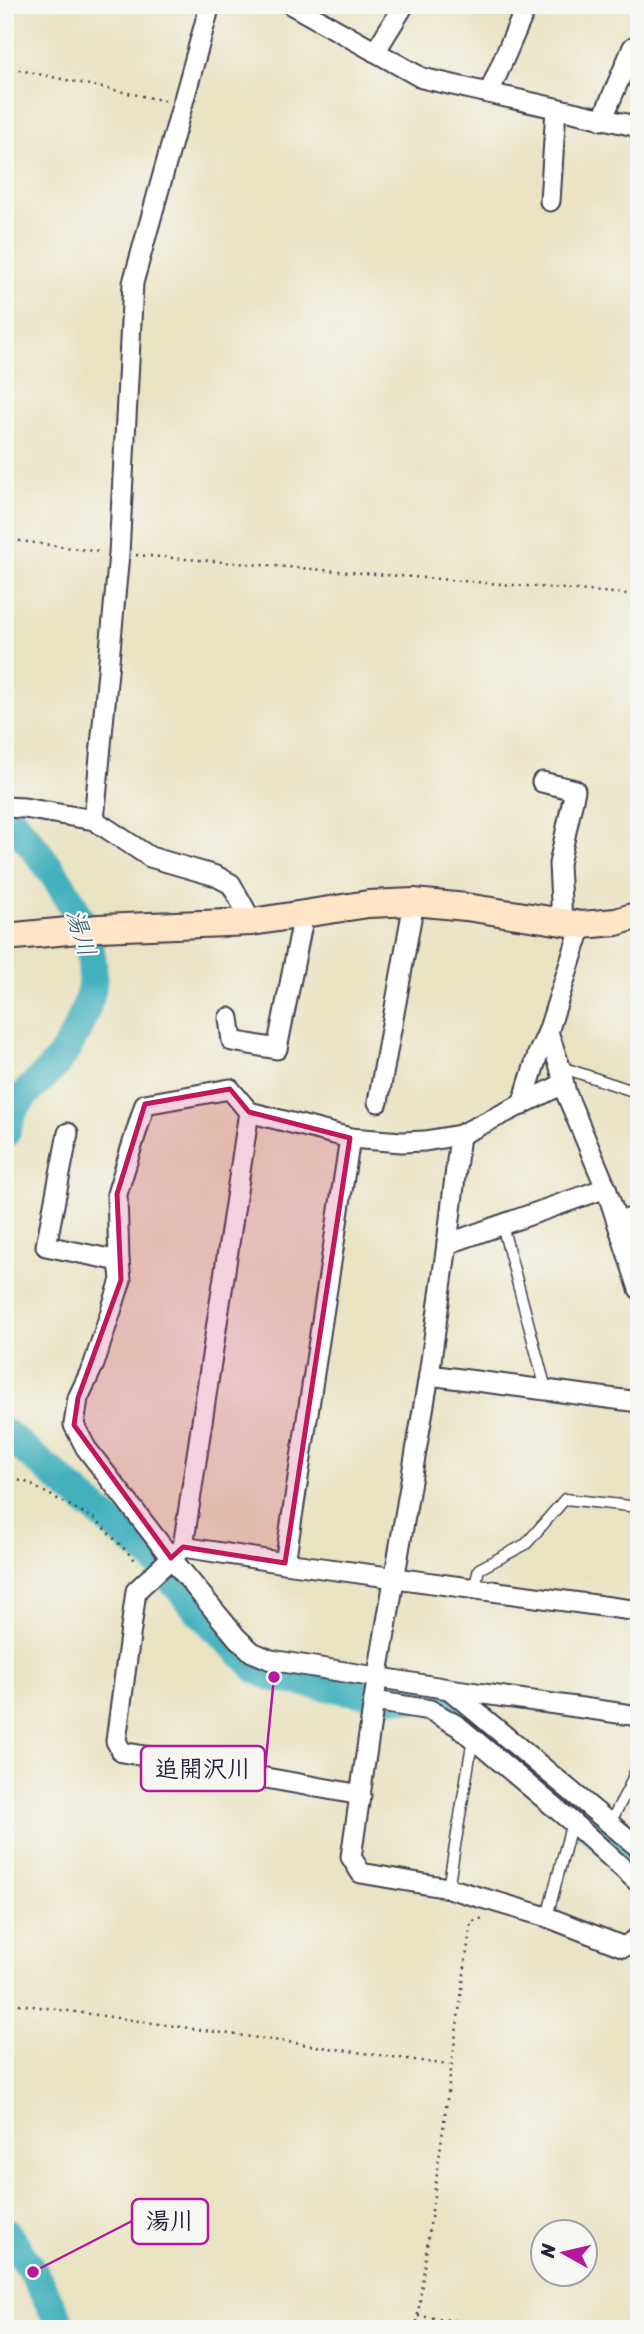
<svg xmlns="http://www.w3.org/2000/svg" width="644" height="2334" font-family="Sriracha,'Klee One',sans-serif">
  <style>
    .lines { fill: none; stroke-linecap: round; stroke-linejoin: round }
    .river { stroke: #42b1bd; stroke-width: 30 }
    .lane-casing { stroke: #403f4f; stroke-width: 13 }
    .street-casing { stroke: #403f4f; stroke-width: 23 }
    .secondary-casing { stroke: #403f4f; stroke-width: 30 }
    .path { stroke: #403f4f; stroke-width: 2.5; stroke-dasharray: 2 5; stroke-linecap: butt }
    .lane { stroke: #fff; stroke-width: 10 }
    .street { stroke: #fff; stroke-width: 19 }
    .secondary { stroke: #ffe4c6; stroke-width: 26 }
    .marked { fill: #c2185b; fill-opacity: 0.2; stroke: #c2185b; stroke-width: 5; stroke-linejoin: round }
    .labels { text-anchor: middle; stroke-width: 5; stroke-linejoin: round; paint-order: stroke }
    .water-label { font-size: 24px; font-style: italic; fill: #2f5b6f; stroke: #f6f6f2 }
    .leader { fill: none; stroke: #b5179e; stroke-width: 2.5 }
    .callout-dot { fill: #b5179e; stroke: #f6f6f2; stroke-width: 2.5 }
    .callout { fill: #f6f6f2; stroke: #b5179e; stroke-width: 2.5 }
    .callout-label { font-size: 24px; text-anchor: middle; font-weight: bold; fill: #22223b }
  </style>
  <rect width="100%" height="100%" fill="#f6f6f2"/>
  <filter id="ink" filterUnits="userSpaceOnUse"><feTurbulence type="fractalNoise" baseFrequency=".0143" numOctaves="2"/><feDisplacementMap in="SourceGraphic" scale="14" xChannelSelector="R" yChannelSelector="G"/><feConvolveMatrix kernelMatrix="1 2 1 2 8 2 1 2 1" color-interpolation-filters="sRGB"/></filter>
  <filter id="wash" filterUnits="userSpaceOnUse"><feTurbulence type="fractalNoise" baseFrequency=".00686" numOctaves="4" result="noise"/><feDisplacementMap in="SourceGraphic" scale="28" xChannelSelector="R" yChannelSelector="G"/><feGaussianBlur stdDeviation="1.57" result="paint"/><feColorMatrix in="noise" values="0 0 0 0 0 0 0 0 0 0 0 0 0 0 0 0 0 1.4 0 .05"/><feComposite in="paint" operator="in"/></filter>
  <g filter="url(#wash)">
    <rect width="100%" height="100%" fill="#e9e3c2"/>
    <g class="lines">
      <g class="river">
        <path d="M5,812c37,45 94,110 87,172 -2,20 -17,52 -28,69 -14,22 -40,36 -52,60 -3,6 -4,14 -7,20"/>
        <path d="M5,1433l149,126 43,50 60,60 17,8 104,18 42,3 30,9 23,17 166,145"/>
        <path d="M5,2231l28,41 26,49 1,8"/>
      </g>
    </g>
  </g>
  <g filter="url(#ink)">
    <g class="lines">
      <defs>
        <g id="lane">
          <path d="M561,1067l78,26"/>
          <path d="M502,1225l44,164"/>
          <path d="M474,1589l5,-20 47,-25 39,-45 74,8"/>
          <path d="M610,1823l19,-36 10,-25"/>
          <path d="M448,1888l25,-150"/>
          <path d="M547,1917l25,-95"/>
        </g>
        <g id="street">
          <path d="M292,5l130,73 217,49"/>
          <path d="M375,52l29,-47"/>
          <path d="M489,93l38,-88"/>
          <path d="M602,120l31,-73 6,2"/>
          <path d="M550,201l6,-92"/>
          <path d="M542,782l33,8 -16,74 3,58"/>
          <path d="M5,807l19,1 70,12 56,37 66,19 15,8 21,38"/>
          <path d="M94,820l25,-266 14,-271 77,-278"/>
          <path d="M229,1018l3,23 45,8 27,-135"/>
          <path d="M548,1032l12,35 6,26 40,95 33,101"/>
          <path d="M563,1084l-103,51 -35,6 -23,1 -52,-4 -101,-26 -19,-23 -85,15 -28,90 2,67 2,19 -27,84 -16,34 -4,27 12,23 85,110 66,80 15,14 19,8 178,29 190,27"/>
          <path d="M378,1102l36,-200"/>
          <path d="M522,1105l16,-51 10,-22 34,-107"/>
          <path d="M68,1133l-22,113 73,15"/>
          <path d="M460,1135l-13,109 -18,131 -52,305 -26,177 10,16 87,15 99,29 77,30 15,-10"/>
          <path d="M617,1218l22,3"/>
          <path d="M447,1244l159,-56"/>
          <path d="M429,1375l210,27"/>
          <path d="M183,1547l66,-435"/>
          <path d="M285,1563l65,-425"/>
          <path d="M450,1690l189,158"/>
          <path d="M374,1701l56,9 28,16 114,96 67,61"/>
          <path d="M361,1795l-239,-43 -6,-11 20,-150 47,-44 102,16 354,48"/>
        </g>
        <path id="secondary" d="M5,937l94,-9 153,-6 116,-18 46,-2 52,5 116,18 34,-3 23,-7"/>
      </defs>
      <use href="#lane" class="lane-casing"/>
      <use href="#street" class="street-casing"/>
      <use href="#secondary" class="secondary-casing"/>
      <g class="path">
        <path d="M5,67l161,34"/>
        <path d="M5,539l97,13"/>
        <path d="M136,555l503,40"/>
        <path d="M5,1479l19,2 71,38 43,44"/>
        <path d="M5,2002l444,63"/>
        <path d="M418,2316l106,13"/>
        <path d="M416,2329l55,-407 12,-4"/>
      </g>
      <use href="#lane" class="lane"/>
      <use href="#street" class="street"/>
      <use href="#secondary" class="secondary"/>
    </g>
  </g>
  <path class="marked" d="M230,1089l19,23 101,26 -65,425 -102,-16 -12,11 -97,-133 4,-27 43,-118 -4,-86 28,-90z"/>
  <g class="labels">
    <g class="water-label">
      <text transform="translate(81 933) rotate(73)" y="8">湯川</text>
    </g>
  </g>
  <path class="leader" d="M274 1677L265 1769M33 2272L132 2221"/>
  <g class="callout-dot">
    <circle cx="274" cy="1677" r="7"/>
    <circle cx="33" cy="2272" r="7"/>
  </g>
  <g class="callout">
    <rect x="141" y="1746" width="124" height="45" rx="7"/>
    <rect x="132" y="2199" width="76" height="45" rx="7"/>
  </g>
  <g class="callout-label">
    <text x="203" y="1777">追開沢川</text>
    <text x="170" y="2229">湯川</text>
  </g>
  <rect width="644" height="2334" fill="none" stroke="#f6f6f2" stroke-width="28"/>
  <g transform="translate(564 2253) rotate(278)"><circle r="33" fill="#f6f6f2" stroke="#a1a1a9" stroke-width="2"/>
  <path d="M0-5L12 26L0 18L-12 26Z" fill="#b5179e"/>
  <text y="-10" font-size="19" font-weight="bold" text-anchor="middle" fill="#22223b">N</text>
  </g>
</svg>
